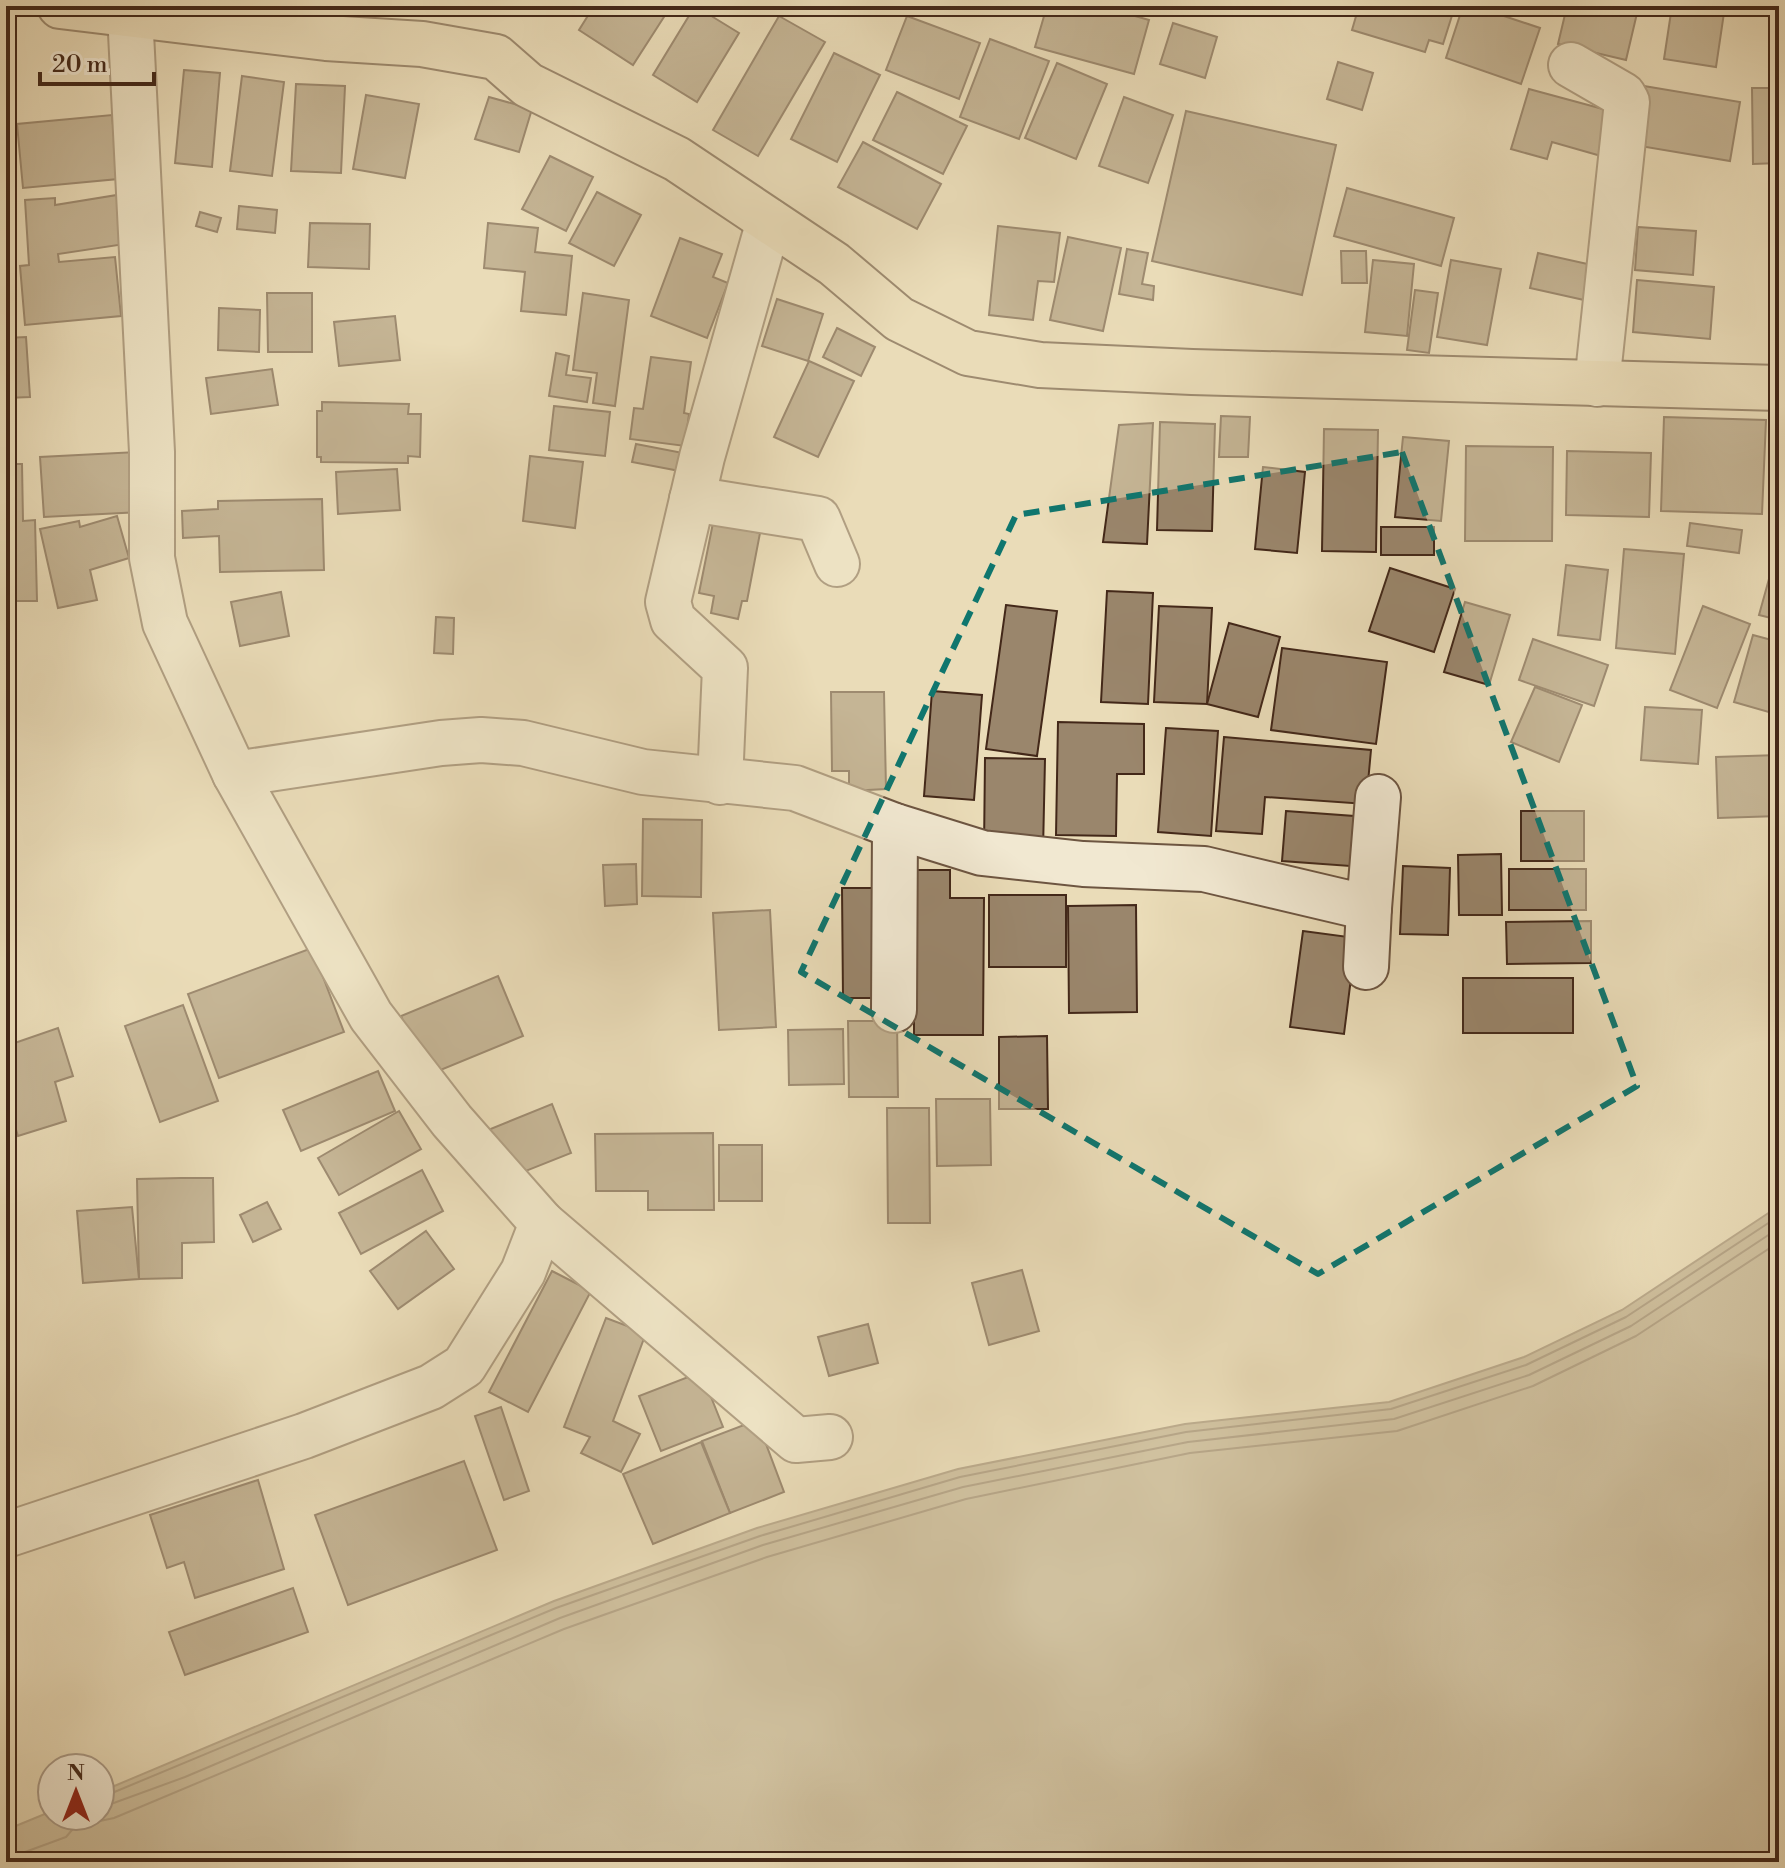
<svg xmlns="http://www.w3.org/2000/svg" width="1785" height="1868" font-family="'Libre Bodoni',serif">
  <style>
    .water { fill: #b19f82; stroke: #856f58; stroke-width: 2 }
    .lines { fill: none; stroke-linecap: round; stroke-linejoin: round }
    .shore { stroke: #7a644e; stroke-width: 2 }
    .building { fill: #9a866c; stroke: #432819; stroke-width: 2 }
    .minor-casing { stroke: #6d5541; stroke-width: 48 }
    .trunk-casing { stroke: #432819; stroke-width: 48 }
    .minor { stroke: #f1e8d1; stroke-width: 44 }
    .trunk { stroke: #eadcb8; stroke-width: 44 }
    .marked { fill: none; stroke: #0f766e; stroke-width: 6; stroke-dasharray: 16 10; stroke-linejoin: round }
  </style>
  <rect width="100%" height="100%" fill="#eadcb8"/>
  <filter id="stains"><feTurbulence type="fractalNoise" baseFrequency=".0025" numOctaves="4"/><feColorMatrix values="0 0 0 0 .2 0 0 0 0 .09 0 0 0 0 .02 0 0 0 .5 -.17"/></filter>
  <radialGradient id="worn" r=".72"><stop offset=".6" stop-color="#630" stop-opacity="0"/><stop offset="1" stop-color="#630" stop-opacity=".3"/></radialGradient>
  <path class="water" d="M1779,1206v656h-1773v-32l46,-19v5h48v-24l454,-191 203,-73 201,-59 227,-45 204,-22 135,-45 98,-47z"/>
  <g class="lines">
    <g class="shore">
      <path d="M100,1798l456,-190 204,-72 200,-59 226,-45 205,-23 135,-44 100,-48 153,-101"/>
      <path d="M100,1808l85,-31 375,-159 203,-73 200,-58 225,-45 206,-23 135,-44 102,-49 148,-98"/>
      <path d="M85,1816l15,5 14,-3 450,-189 203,-72 199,-58 224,-46 207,-22 136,-45 103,-50 143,-94"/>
      <path d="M6,1859l60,-22 18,-21"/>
    </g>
  </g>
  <g class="building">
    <path d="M594,6h77l-38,59 -54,-35z"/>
    <path d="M695,6l44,27 -42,69 -44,-27z"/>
    <path d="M1047,6h53l49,14 -15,54 -99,-27z"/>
    <path d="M1359,6h96l-12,38 -14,-4 -4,12 -73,-22z"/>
    <path d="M1463,6h11l66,22 -19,56 -75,-26z"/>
    <path d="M1567,6h92l-1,7 -20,-4 -12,51 -68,-16z"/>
    <path d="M1672,6h53l-9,61 -52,-8z"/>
    <path d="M779,16l46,26 -67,114 -45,-26z"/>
    <path d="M907,16l73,27 -21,56 -73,-29z"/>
    <path d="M1173,23l44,14 -12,41 -45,-14z"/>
    <path d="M990,39l59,22 -30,78 -59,-22z"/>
    <path d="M834,53l46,22 -43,87 -46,-23z"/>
    <path d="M1338,62l35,11 -11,37 -35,-11z"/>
    <path d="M1057,63l50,21 -31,75 -51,-21z"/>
    <path d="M184,70l36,3 -8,94 -37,-4z"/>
    <path d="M242,76l42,6 -12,94 -42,-5z"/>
    <path d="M296,84l49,2 -4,87 -50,-2z"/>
    <path d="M1644,86l96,16 -10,59 -96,-16z"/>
    <path d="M1752,88h27v75l-26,1z"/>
    <path d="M1529,89l85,23 -13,44 -49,-14 -5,17 -36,-10z"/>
    <path d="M897,92l70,34 -24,48 -70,-34z"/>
    <path d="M366,95l53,9 -14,74 -52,-9z"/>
    <path d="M489,97l43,12 -13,43 -44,-13z"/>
    <path d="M1124,97l49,18 -25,68 -49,-17z"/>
    <path d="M1186,111l150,34 -34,150 -150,-34z"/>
    <path d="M112,115l6,64 -95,9 -6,-64z"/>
    <path d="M863,142l78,42 -24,45 -79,-42z"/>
    <path d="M550,156l43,21 -27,54 -44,-22z"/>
    <path d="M1347,188l107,30 -13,48 -107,-30z"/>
    <path d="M597,192l44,23 -27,51 -45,-23z"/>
    <path d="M117,195l8,49 -67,10 1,8 56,-5 6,59 -96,9 -5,-59 9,-1 -4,-65 30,-2v7z"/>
    <path d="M239,206l38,4 -2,23 -38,-4z"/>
    <path d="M200,212l21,6 -4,14 -21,-6z"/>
    <path d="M310,223l60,1 -1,45 -61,-2z"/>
    <path d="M488,223l50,5 -3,24 37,4 -6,59 -45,-4 4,-39 -41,-4z"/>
    <path d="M998,226l62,7 -6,49 -16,-1 -5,39 -44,-5z"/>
    <path d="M1638,227l58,4 -3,44 -58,-5z"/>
    <path d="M1068,237l53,11 -18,83 -53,-11z"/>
    <path d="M680,238l42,16 -9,23 15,6 -21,55 -56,-22z"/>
    <path d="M1127,249l21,4 -6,31 12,2 -1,14 -34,-6z"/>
    <path d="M1341,251h25l1,32h-25z"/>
    <path d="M1538,253l63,14 -8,35 -63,-14z"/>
    <path d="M1373,260l41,4 -7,72 -42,-4z"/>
    <path d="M1451,260l50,9 -14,76 -50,-8z"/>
    <path d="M1776,265h3v83h-4z"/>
    <path d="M1637,280l77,7 -4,52 -77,-7z"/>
    <path d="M1415,290l23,3 -9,60 -22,-3z"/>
    <path d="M267,293h45v59h-44z"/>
    <path d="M583,293l46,7 -14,106 -22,-3 4,-30 -24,-3z"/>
    <path d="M777,299l46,15 -15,47 -46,-15z"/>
    <path d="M219,308l41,2 -1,42 -41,-2z"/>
    <path d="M395,316l5,44 -61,6 -5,-44z"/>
    <path d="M837,328l38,19 -14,29 -38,-19z"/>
    <path d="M26,337l4,60 -24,1v-60z"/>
    <path d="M556,353l13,3 -3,19 25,3 -4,24 -38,-6z"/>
    <path d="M651,357l40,5 -7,51 5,1 -4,32 -55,-7 4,-31 9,1z"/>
    <path d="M809,361l45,20 -36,76 -44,-20z"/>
    <path d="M272,369l6,36 -67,9 -5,-36z"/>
    <path d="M322,402l87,2 -1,10h13l-1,43 -12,-1v7l-87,-1v-5h-4v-46h5z"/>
    <path d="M554,406l56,6 -5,44 -56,-6z"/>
    <path d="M1221,416l29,1 -2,40h-29z"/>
    <path d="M1664,417l102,3 -4,94 -101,-3z"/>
    <path d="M1160,422l55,2 -3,107 -55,-1z"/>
    <path d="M1153,423l-6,121 -44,-2 16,-117z"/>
    <path d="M1324,429l54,1 -2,122 -54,-1z"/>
    <path d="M1403,437l46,4 -8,80 -46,-4z"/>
    <path d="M636,444l52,10 -3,18 -53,-10z"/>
    <path d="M1466,446l87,1 -1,94h-87z"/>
    <path d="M1567,451l84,2 -2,64 -83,-2z"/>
    <path d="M137,452l4,60 -97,5 -4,-60z"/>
    <path d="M530,456l53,6 -8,66 -52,-7z"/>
    <path d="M6,464h16l1,57 12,-1 2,81h-31z"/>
    <path d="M1263,467l42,5 -8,81 -42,-4z"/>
    <path d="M397,469l3,41 -62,4 -2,-42z"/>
    <path d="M322,499l2,71 -104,2 -1,-36 -36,2 -1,-27 36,-2v-8z"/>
    <path d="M117,516l12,42 -39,12 7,30 -39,8 -18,-79 39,-8 1,6z"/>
    <path d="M713,523l47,10 -13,68h-5l-4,18 -27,-6 3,-17 -15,-3z"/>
    <path d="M1690,523l52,7 -3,23 -52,-7z"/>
    <rect x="1381" y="527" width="53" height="28"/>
    <path d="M1624,549l60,5 -9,100 -59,-6z"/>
    <path d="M1566,565l42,5 -8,70 -42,-5z"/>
    <path d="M1390,568l65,21 -21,63 -65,-21z"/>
    <path d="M1772,568l7,1v51l-20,-5z"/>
    <path d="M1107,591l46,2 -5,111 -47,-2z"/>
    <path d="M281,592l8,44 -49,10 -9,-44z"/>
    <path d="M1465,602l45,13 -21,70 -45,-13z"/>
    <path d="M1006,605l51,6 -20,145 -51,-7z"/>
    <path d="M1159,606l53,2 -5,96 -53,-2z"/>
    <path d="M1703,606l47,18 -33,84 -47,-18z"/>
    <path d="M436,617l18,1 -1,36 -19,-1z"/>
    <path d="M1229,623l51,14 -22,80 -51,-13z"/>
    <path d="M1753,635l26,7v73l-45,-13z"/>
    <path d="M1533,639l75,26 -14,41 -75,-26z"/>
    <path d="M1282,648l105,14 -11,82 -105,-14z"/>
    <path d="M1535,687l47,18 -23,57 -48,-20z"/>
    <path d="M932,691l50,4 -8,105 -50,-4z"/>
    <path d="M831,692h53l2,97 -37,2v-20h-17z"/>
    <path d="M1645,707l57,3 -4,54 -57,-4z"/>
    <path d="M1058,722l86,2v50h-27l-1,62 -60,-1z"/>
    <path d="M1166,728l52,3 -7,105 -53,-4z"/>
    <path d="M1224,737l147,13 -5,54 -101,-7 -3,37 -46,-3z"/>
    <path d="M1779,755v61l-61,2 -2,-61z"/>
    <path d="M985,758l60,1 -2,92 -59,-2z"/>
    <path d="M1286,811l68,5 -4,50 -68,-5z"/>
    <rect x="1521" y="811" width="63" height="50"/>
    <path d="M643,819l59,1 -1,77 -59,-1z"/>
    <path d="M1501,854l1,61h-43l-1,-60z"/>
    <path d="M636,864l1,40 -32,2 -2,-41z"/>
    <path d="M1403,866l47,2 -2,67 -48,-1z"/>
    <rect x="1509" y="869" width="77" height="41"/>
    <path d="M914,870h36v28h34l-1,137h-69z"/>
    <path d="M842,888h43l1,110h-43z"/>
    <rect x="989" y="895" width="77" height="72"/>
    <path d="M1136,905l1,107 -68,1 -1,-107z"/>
    <path d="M770,910l6,117 -57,3 -6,-117z"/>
    <path d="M1591,921v42l-84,1 -1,-42z"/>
    <path d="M1303,931l53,7 -12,96 -54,-7z"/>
    <path d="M312,948l32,84 -125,46 -31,-84z"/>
    <path d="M498,976l25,60 -97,40 -25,-60z"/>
    <rect x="1463" y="978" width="110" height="55"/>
    <path d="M183,1005l35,96 -58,21 -35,-96z"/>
    <path d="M848,1021h49l1,76h-49z"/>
    <path d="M58,1028l15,48 -18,6 11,39 -48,15 -12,-39v-51z"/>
    <path d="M843,1029l1,55 -55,1 -1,-55z"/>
    <path d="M1047,1036l1,73h-49v-72z"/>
    <path d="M378,1071l17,40 -94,40 -18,-41z"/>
    <path d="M936,1099h54l1,66 -54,1z"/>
    <path d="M552,1104l19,49 -63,25 -20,-48z"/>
    <path d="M887,1108h42l1,115h-42z"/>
    <path d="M399,1111l22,38 -82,46 -21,-37z"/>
    <path d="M713,1133l1,77h-66v-19h-52l-1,-57z"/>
    <rect x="719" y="1145" width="43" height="56"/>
    <path d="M422,1170l21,41 -82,43 -22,-41z"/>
    <path d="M181,1178h32l1,64 -32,1v35l-43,1 -2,-100z"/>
    <path d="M267,1202l14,27 -28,13 -13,-27z"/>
    <path d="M132,1207l7,72 -56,4 -6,-72z"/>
    <path d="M426,1231l28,38 -56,40 -28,-38z"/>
    <path d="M1022,1270l17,61 -50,14 -17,-62z"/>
    <path d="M552,1271l39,20 -63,121 -39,-20z"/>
    <path d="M606,1318l40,15 -33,88 27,13 -19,38 -40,-19 9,-16 -26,-10z"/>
    <path d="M868,1324l10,39 -49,13 -11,-39z"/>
    <path d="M701,1372l22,55 -62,24 -22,-55z"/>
    <path d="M501,1407l28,84 -25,9 -29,-84z"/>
    <path d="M757,1420l27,72 -54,21 -28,-72z"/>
    <path d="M701,1442l29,71 -77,31 -30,-70z"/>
    <path d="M464,1461l33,89 -149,55 -33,-90z"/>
    <path d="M258,1480l26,89 -89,29 -11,-36 -17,6 -17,-53z"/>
    <path d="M293,1588l15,44 -123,43 -16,-43z"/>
  </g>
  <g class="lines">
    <defs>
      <g id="minor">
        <path d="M1571,65l52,30 4,7 -30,282"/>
        <path d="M692,499l126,20 19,45"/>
        <path d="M235,774l206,-31 40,-3 42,3 120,29 152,16 100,38 87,27 101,11 121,5 165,39 9,-111"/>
        <path d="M720,782l5,-114 -52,-48 -5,-18 34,-145 67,-236"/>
        <path d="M1366,967l3,-59"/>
        <path d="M894,1010l1,-184"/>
        <path d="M542,1223l254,217 34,-3"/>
        <path d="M6,1535l298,-99 127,-49 33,-21 59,-94 19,-49 -90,-102 -81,-105 -136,-242 -70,-151 -13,-65v-106l-22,-439"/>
      </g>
      <path id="trunk" d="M60,6l266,32 96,6 74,13 32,28 149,74 157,105 65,55 69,34 72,12 152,7 587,16"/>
    </defs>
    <use href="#minor" class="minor-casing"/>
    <use href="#trunk" class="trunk-casing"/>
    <use href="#minor" class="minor"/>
    <use href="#trunk" class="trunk"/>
  </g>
  <path d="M0 0H1785V1868H0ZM1402,452l235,634 -319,188 -517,-302 215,-457z" fill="#eadcb8" fill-opacity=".55" fill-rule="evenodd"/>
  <path class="marked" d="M1402,452l235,634 -319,188 -517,-302 215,-457z"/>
  <rect width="1785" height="1868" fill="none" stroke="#eadcb8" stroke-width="32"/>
  <rect x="8" y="8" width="1769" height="1852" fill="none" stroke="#432819" stroke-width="4"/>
  <rect x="16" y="16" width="1753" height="1836" fill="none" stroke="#432819" stroke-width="2"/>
  <g transform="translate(76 1792)"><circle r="38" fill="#f1e8d1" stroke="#ab9b87" stroke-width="2"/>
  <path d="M0-6L14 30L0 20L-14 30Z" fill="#8f2418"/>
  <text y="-12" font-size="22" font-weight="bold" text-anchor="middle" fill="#432819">N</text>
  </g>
  <path d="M40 72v12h114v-12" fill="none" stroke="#432819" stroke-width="4"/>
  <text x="52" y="72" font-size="24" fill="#432819" stroke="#f1e8d1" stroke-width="6" paint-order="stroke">20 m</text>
  <rect width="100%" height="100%" filter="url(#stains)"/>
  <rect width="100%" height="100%" fill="url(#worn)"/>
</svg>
